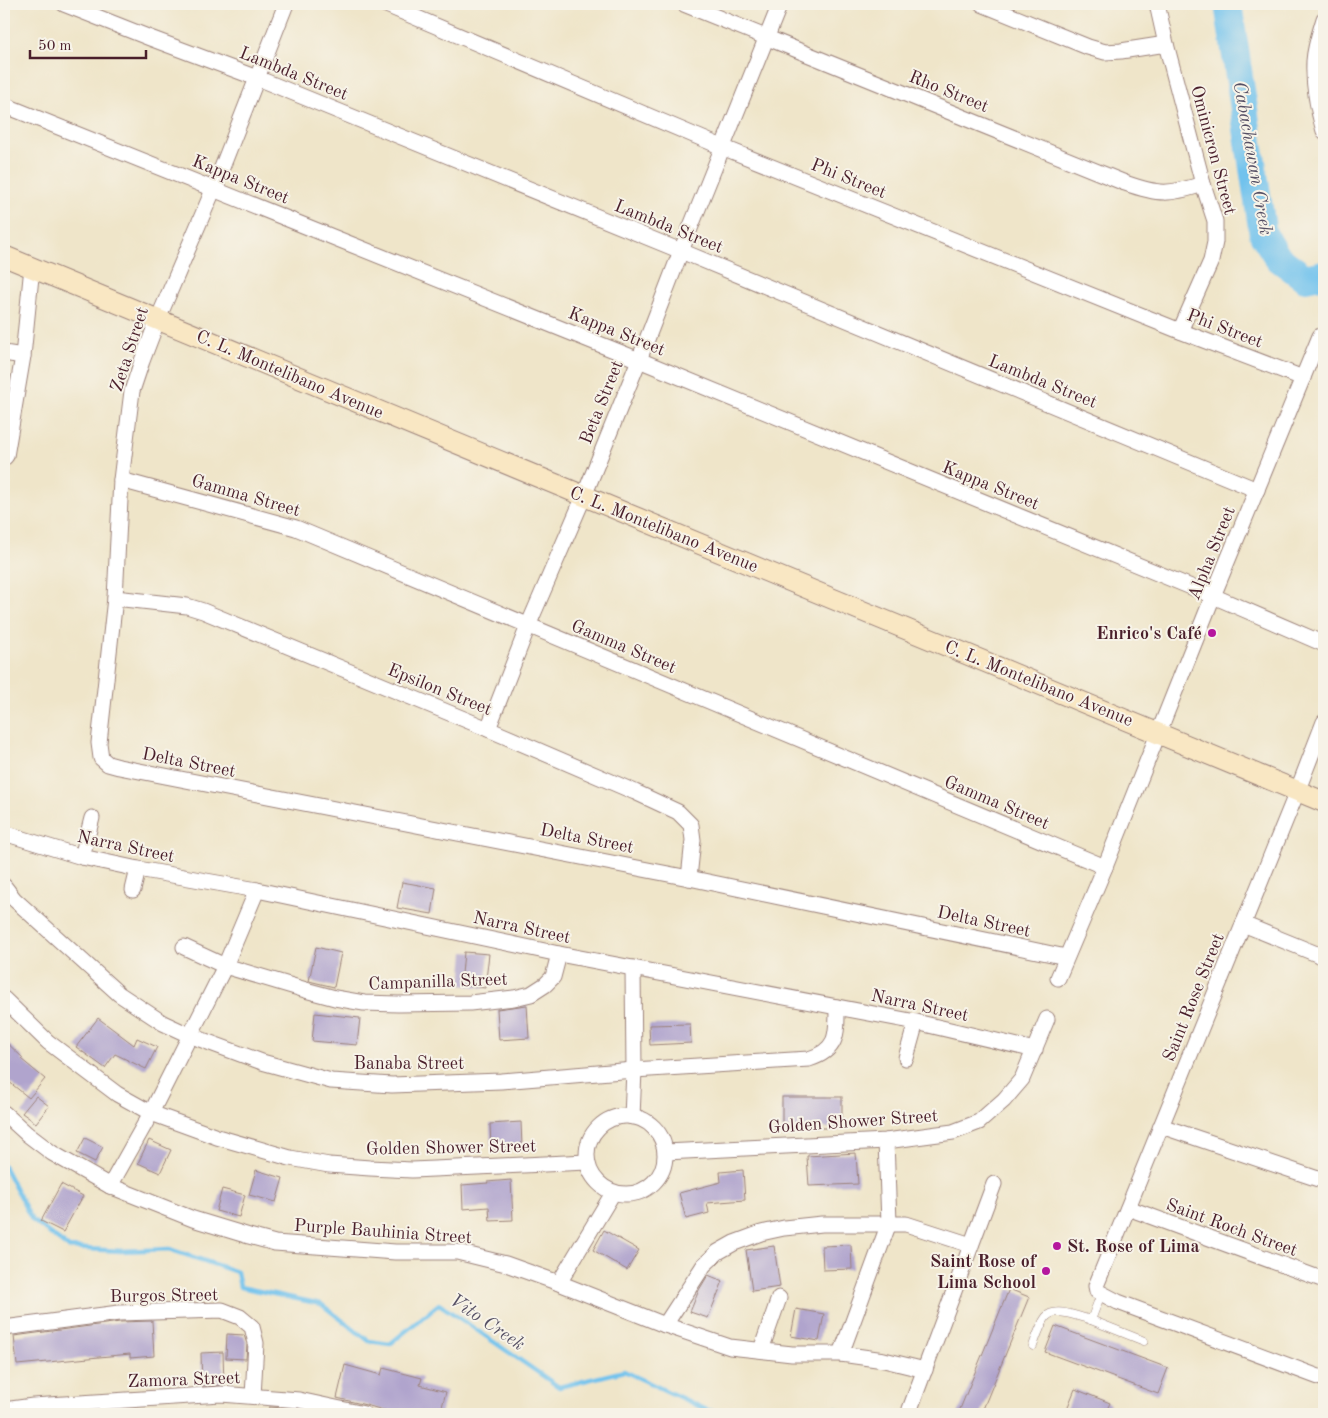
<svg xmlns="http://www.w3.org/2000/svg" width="1328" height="1418" font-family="'Old Standard TT',serif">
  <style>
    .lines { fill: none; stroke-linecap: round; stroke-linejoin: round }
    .stream { stroke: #71c2ed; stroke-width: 4.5 }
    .river { stroke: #71c2ed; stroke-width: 28 }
    .building { fill: #b0a4cd }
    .lane-casing { stroke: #9c827a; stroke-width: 9 }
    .street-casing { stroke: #9c827a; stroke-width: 17 }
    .secondary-casing { stroke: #9c827a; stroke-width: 22 }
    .lane { stroke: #fff; stroke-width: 8 }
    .street { stroke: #fff; stroke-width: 15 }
    .secondary { stroke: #f9e7c3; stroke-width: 20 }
    .poi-dot { fill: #b5179e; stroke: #f7f3e8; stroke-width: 2 }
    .labels { text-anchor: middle; stroke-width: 4; stroke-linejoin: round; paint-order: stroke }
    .street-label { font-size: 18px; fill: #4a1f2b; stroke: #f7f3e8 }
    .poi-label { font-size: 18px; font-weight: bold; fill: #4a1f2b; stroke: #f7f3e8; text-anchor: end }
    .water-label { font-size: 19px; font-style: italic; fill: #565065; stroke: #f7f3e8 }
  </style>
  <rect width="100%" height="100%" fill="#f7f3e8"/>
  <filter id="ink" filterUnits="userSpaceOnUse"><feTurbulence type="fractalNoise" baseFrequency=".02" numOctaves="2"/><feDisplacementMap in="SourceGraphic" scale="10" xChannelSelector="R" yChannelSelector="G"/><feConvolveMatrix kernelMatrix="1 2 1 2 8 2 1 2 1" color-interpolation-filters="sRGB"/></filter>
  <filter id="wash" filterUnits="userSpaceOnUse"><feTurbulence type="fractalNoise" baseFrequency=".0096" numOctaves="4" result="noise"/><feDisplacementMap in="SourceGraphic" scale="20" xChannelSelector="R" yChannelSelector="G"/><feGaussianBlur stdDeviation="1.12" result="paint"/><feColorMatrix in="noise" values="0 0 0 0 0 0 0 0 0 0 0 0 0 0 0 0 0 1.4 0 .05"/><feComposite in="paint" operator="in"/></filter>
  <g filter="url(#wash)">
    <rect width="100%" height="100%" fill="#efe5c9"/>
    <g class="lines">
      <g class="stream">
        <path d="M4,1166l28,54 37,28 52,3 48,-2 68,23 3,15 81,17 48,37 21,3 49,-40 120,83 65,-16 83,39 17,4"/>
        <path d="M818,1414l18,-5 10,5"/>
      </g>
      <path class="river" d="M1228,4l35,230 15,24 27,20 19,-4"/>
    </g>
    <g id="blocks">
      <g class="building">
        <path d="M402,882l34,6 -4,26 -35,-6z"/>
        <path d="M316,947l25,6 -7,34 -25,-6z"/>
        <path d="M464,952l25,2 -4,34 -24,-3z"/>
        <path d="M527,1005l2,33 -30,2 -2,-31z"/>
        <path d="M315,1013l45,5 -3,27 -45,-4z"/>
        <path d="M98,1018l36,27 3,-7 20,9 -11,22 -31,-15 -10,14 -29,-21z"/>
        <path d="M690,1024l1,19 -41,2 -1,-20z"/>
        <path d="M4,1040l19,18 -2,1 24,20 -16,19 -21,-17 1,-2 -5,-4z"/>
        <path d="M36,1096l13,10 -13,17 -14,-10z"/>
        <rect x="782" y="1097" width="60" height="31"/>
        <path d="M521,1122l1,25 -31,2 -1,-25z"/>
        <path d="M85,1138l18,9 -8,15 -18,-9z"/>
        <path d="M149,1140l22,10 -11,23 -22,-10z"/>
        <path d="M856,1153l2,31 -49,2 -2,-30z"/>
        <path d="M256,1170l27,8 -7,24 -27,-7z"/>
        <path d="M743,1170l2,30 -38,3 2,10 -23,6 -7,-26 42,-11 -1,-10z"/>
        <path d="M511,1180l2,40 -23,1 -1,-14 -26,2 -1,-24 26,-2 -1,-1z"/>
        <path d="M61,1184l22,12 -20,36 -22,-11z"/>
        <path d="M222,1189l23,6 -6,22 -23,-6z"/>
        <path d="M604,1230l35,20 -12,20 -34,-20z"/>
        <path d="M851,1245l1,24 -29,1 -1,-24z"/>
        <path d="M774,1246l6,41 -28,4 -6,-41z"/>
        <path d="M708,1275l15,6 -15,37 -18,-6 9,-22z"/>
        <path d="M1009,1289l20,8 -48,117h-23z"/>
        <path d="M796,1309l28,5 -5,27 -28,-5z"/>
        <path d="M152,1321l2,35 -24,2v-4l-113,11 -3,-29 106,-14z"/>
        <path d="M1055,1326l113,42 -10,26 -113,-42z"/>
        <path d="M227,1334l17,1 3,9 -1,15 -20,-1z"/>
        <path d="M223,1352l1,33 -22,1 -1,-33z"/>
        <path d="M345,1365l36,10 2,-7 39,10 -2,7 26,7 -6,22h-43l-31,-9 -29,-7z"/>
        <path d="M1075,1389l35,14 -5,11h-40z"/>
        <path d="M269,1407l29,2 18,5h-49z"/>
      </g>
    </g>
  </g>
  <g filter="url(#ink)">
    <use href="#blocks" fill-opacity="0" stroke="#9c827a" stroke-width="1"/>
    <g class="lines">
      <defs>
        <g id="lane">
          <path d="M1091,1320l53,21"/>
          <path d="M1033,1346c3,-8 8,-23 13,-29 9,-11 33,0 45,3l10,-26"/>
        </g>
        <g id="street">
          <path d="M64,4l86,34 107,40 424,173 576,239"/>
          <path d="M286,4l-72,184 -56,131 -16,42 -10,30 -11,89 -6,118 -16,145 2,15 7,6 11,3 570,111 377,79"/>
          <path d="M384,4l338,143 458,184 123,47"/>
          <path d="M684,4l441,179c34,12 44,12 78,1"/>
          <path d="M982,4l106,43 17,5 16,-1 45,-7"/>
          <path d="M1157,4l9,40 37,140 12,37v21l-4,19 -31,70"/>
          <path d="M1324,19c-4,13 -9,27 -10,42 -1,21 4,49 10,70"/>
          <path d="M4,105l635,255 574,236 111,48"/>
          <path d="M4,353l19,3"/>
          <path d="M4,458l2,-2 17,-100 9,-89"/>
          <path d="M121,480l175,48 809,339"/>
          <path d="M115,598l72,8 16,5 285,118 147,63 43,20 13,13 2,15 -4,38"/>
          <path d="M1324,722l-27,70 -201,494 1,5 21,11 206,77"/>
          <path d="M488,729l40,-103 56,-130 55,-136 42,-109 99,-247"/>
          <path d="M4,833l78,24 56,12 119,21 302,64 357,68 119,28"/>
          <path d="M82,857l10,-39"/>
          <path d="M4,886l10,13 105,95 44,29 26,12 73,27 69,19 61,4 109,-4 133,-11 175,-11c29,-9 28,-25 28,-52"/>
          <path d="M133,890l5,-21"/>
          <path d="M1243,924l81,33"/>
          <path d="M184,947l41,19 84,25 26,7 29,5 34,1 72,-1 44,-5 17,-4 14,-9 8,-8 6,-23"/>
          <path d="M1058,978l47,-111 108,-271 107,-260"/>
          <path d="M4,999l44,43 69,52 34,19 66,24 73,21 39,7 41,3 42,2 175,-8"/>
          <path d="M906,1058l10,-36"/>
          <path d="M4,1113l23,21 25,19 58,33 83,33 56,17 26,7 81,6 39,3h62l49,12 53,19 106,42 65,22 62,7h49l43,6 41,10"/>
          <circle cx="626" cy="1155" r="39"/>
          <path d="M632,1117l2,-47 -1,-102"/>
          <path d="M1161,1126l163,55"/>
          <path d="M666,1152l220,-11 67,-9 26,-10 25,-22 18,-21 25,-60"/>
          <path d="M110,1186l41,-73 74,-147 32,-76"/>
          <path d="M1128,1208l196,72"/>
          <path d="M559,1283l54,-90"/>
          <path d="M665,1325l39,-60 14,-13 16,-9 27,-10 23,-5 38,-4h84l65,21"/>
          <path d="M4,1328l115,-15 103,-3 18,7 12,10 4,16 -3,53"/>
          <path d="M761,1350l18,-52"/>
          <path d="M841,1354l48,-131 -3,-82"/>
          <path d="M910,1409l84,-225"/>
          <path d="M4,1410l29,-4 188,-12 78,6 65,14"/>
        </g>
        <path id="secondary" d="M4,256l1320,546"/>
      </defs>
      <use href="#lane" class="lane-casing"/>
      <use href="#street" class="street-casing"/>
      <use href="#secondary" class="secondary-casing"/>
      <use href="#lane" class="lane"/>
      <use href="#street" class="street"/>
      <use href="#secondary" class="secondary"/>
    </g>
  </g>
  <g class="poi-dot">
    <circle cx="1212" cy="633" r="5"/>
    <circle cx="1057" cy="1246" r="5"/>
    <circle cx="1046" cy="1271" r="5"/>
  </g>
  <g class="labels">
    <g class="street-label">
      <text transform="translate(294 73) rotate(22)" y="6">Lambda Street</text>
      <text transform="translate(949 91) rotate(22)" y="6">Rho Street</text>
      <text transform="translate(1214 150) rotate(75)" y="6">Ominicron Street</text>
      <text transform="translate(849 178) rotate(22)" y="6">Phi Street</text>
      <text transform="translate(241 179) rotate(22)" y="6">Kappa Street</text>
      <text transform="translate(669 226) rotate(22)" y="6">Lambda Street</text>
      <text transform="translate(1225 328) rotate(21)" y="6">Phi Street</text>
      <text transform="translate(617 331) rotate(22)" y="6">Kappa Street</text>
      <text transform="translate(129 349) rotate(-72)" y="6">Zeta Street</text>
      <text transform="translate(290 374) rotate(23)" y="6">C. L. Montelibano Avenue</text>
      <text transform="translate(1043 381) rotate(22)" y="6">Lambda Street</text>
      <text transform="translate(601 402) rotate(-68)" y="6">Beta Street</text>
      <text transform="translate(991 485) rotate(22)" y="6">Kappa Street</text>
      <text transform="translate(246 495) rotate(16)" y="6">Gamma Street</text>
      <text transform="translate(664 529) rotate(22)" y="6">C. L. Montelibano Avenue</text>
      <text transform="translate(1211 553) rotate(-68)" y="6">Alpha Street</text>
      <text transform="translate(624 646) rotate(23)" y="6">Gamma Street</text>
      <text transform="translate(1039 683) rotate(22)" y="6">C. L. Montelibano Avenue</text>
      <text transform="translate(440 689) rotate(22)" y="6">Epsilon Street</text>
      <text transform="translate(189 762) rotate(11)" y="6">Delta Street</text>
      <text transform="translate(997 802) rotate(23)" y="6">Gamma Street</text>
      <text transform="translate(587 838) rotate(11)" y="6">Delta Street</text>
      <text transform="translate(126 846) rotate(12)" y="6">Narra Street</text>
      <text transform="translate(984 921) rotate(12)" y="6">Delta Street</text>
      <text transform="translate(522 927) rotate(12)" y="6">Narra Street</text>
      <text transform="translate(438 981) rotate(-2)" y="6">Campanilla Street</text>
      <text transform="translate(1193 997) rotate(-68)" y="6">Saint Rose Street</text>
      <text transform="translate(920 1005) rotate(12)" y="6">Narra Street</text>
      <text x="409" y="1069">Banaba Street</text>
      <text transform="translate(853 1121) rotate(-4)" y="6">Golden Shower Street</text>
      <text transform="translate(451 1147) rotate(-1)" y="6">Golden Shower Street</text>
      <text transform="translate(1232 1227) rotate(20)" y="6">Saint Roch Street</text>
      <text transform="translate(383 1231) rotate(4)" y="6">Purple Bauhinia Street</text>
      <text transform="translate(164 1295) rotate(-1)" y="6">Burgos Street</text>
      <text transform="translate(184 1379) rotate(-2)" y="6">Zamora Street</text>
    </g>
    <g class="poi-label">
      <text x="1202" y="639">Enrico's Café</text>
      <text x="1067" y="1252" text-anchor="start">St. Rose of Lima</text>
      <text x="1036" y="1267">Saint Rose of<tspan x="1036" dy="21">Lima School</tspan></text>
    </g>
    <g class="water-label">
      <text transform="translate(1254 158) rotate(80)" y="7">Cabachawan Creek</text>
      <text transform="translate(488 1321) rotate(34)" y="7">Vito Creek</text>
    </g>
  </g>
  <rect width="1328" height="1418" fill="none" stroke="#f7f3e8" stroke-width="20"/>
  <path d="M30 50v8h116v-8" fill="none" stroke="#4a1f2b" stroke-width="2.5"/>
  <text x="38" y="50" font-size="15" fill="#4a1f2b" stroke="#f7f3e8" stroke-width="4" paint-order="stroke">50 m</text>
</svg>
